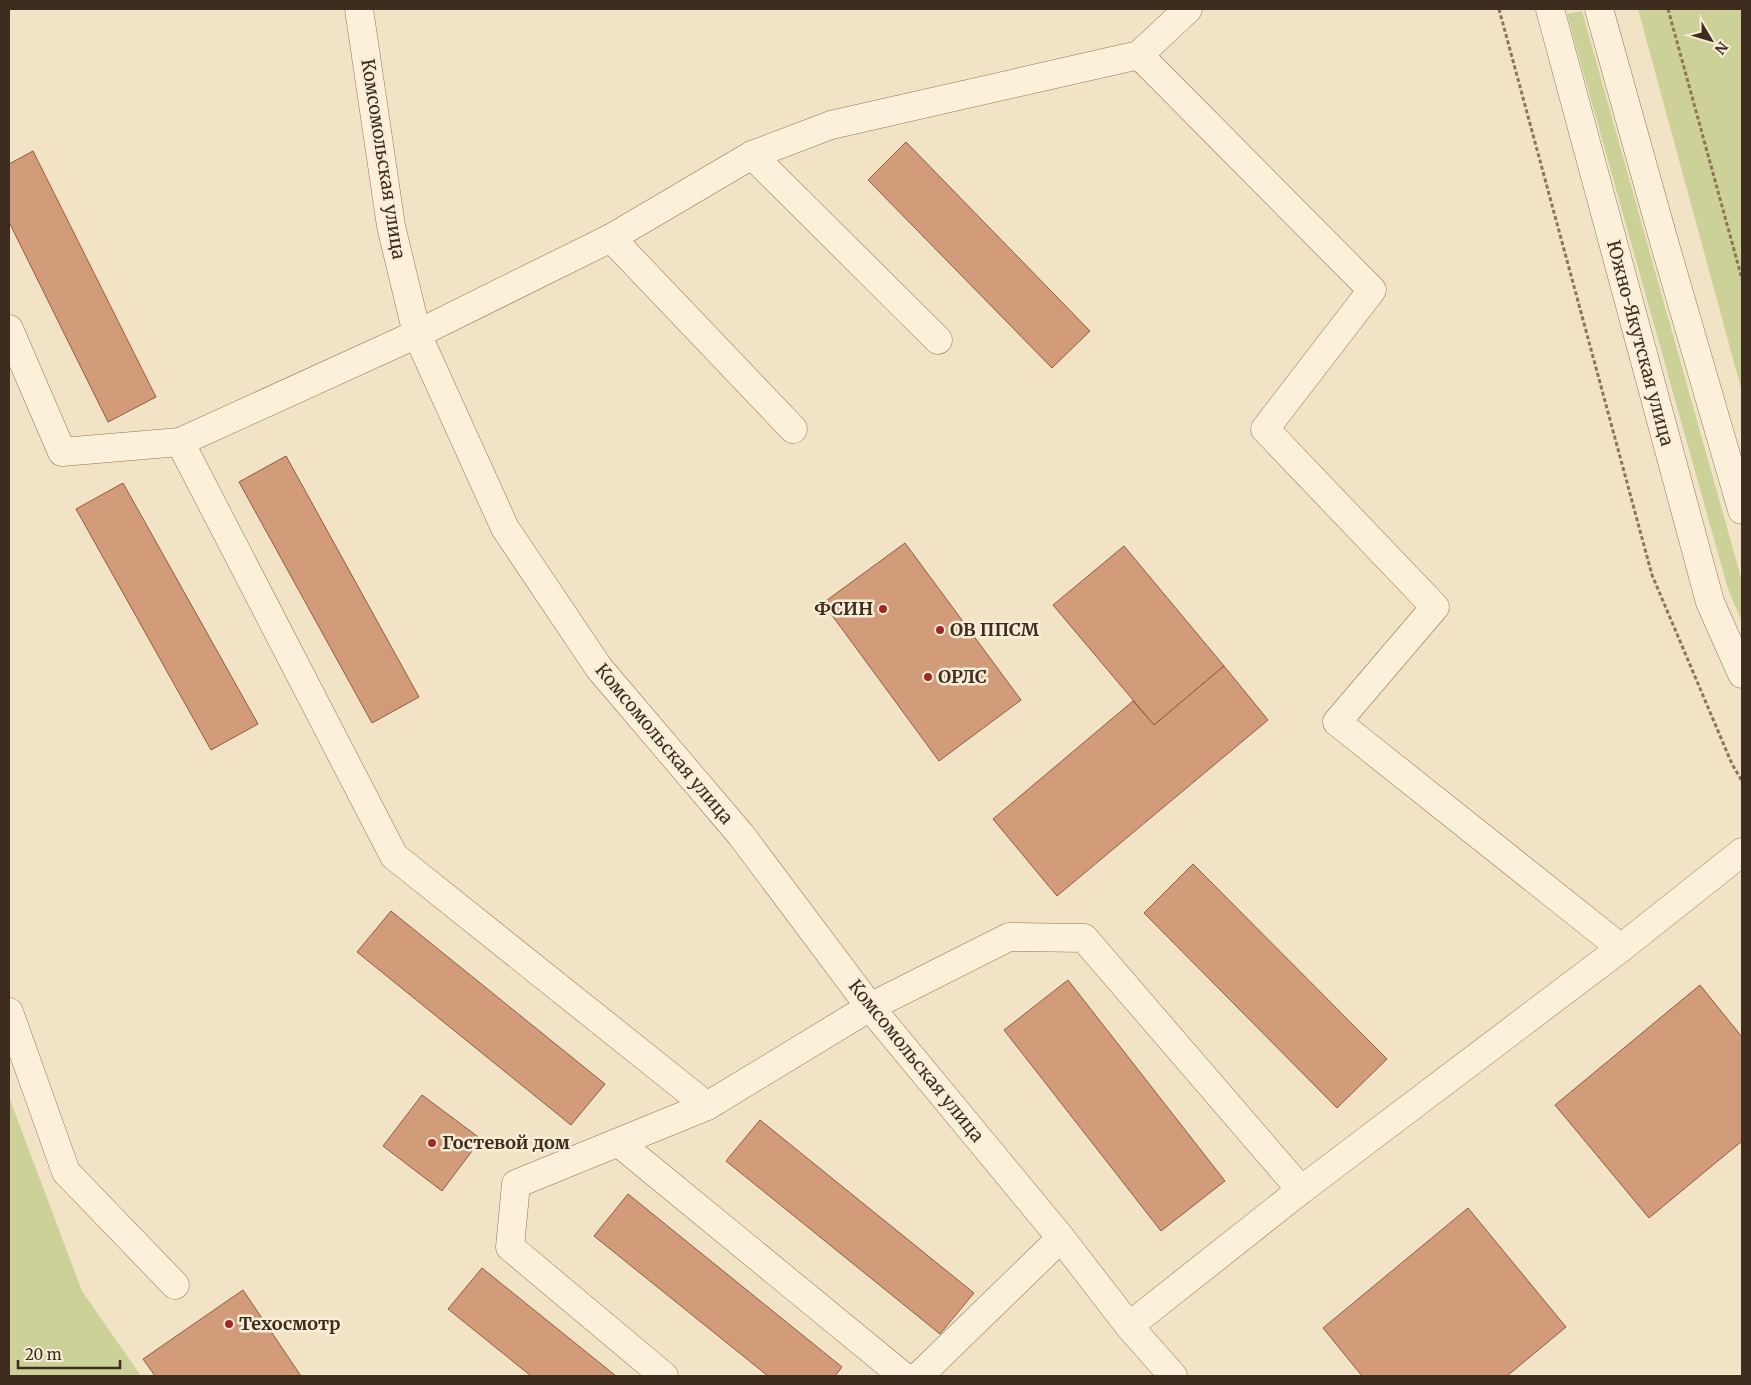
<svg xmlns="http://www.w3.org/2000/svg" width="1751" height="1385" font-family="Merriweather,serif">
  <style>
    .green { fill: #ccd198 }
    .building { fill: #d29b79; stroke: #905c3d }
    .lines { fill: none; stroke-linecap: round; stroke-linejoin: round }
    .minor-casing { stroke: #8f745a; stroke-width: 29 }
    .path { stroke: #8f745a; stroke-width: 3; stroke-dasharray: 4 2.5; stroke-linecap: butt }
    .minor { stroke: #fbf0da; stroke-width: 28 }
    .poi-dot { fill: #a22529; stroke: #f8edd6; stroke-width: 2 }
    .labels { text-anchor: middle; stroke-width: 5; stroke-linejoin: round; paint-order: stroke }
    .street-label { font-size: 18px; fill: #3e2d1e; stroke: #f8edd6 }
    .poi-label { font-size: 18px; font-weight: bold; fill: #3e2d1e; stroke: #f8edd6; text-anchor: start }
  </style>
  <rect width="100%" height="100%" fill="#f2e3c6"/>
  <g class="green">
    <path d="M1638,9h104v383z"/>
    <path d="M1582,11l160,570v41l-14,-33 -161,-575z"/>
    <path d="M9,1097l73,194 59,85h-132z"/>
  </g>
  <g class="building">
    <path d="M906,142l184,189 -38,37 -184,-188z"/>
    <path d="M33,151l123,246 -48,25 -99,-200v-58z"/>
    <path d="M286,456l133,241 -47,26 -133,-241z"/>
    <path d="M123,483l135,241 -47,26 -135,-241z"/>
    <path d="M905,543l116,157 -82,61 -116,-158z"/>
    <path d="M1124,546l100,120 -70,59 -101,-120z"/>
    <path d="M1224,666l44,54 -211,176 -64,-77 140,-118 21,24z"/>
    <path d="M1193,864l194,195 -50,49 -193,-195z"/>
    <path d="M391,911l214,173 -34,41 -214,-173z"/>
    <path d="M1068,980l157,201 -64,50 -157,-201z"/>
    <path d="M1700,985l42,52v104l-93,77 -94,-113z"/>
    <path d="M422,1095l59,44 -39,52 -59,-45z"/>
    <path d="M760,1120l214,173 -34,41 -214,-173z"/>
    <path d="M628,1194l214,173 -7,9h-67l-174,-140z"/>
    <path d="M1468,1208l98,119 -59,49h-145l-39,-48z"/>
    <path d="M482,1268l134,108h-85l-83,-67z"/>
    <path d="M243,1290l58,86h-146l-12,-17z"/>
  </g>
  <g class="lines">
    <defs>
      <g id="minor">
        <path d="M359,9l32,217 26,108 88,194 94,140 142,167 129,172 191,231 68,88 44,50"/>
        <path d="M1550,9l160,593 32,72"/>
        <path d="M1599,9l64,229 79,272"/>
        <path d="M1139,55l233,235 -107,139 170,178 -98,115 284,226"/>
        <path d="M752,155l186,185"/>
        <path d="M611,238l182,191"/>
        <path d="M9,329l53,123 118,-10"/>
        <path d="M9,1012l57,160 109,113"/>
        <path d="M707,1106l-313,-250 -214,-414 237,-108 194,-96 141,-83 79,-30 308,-70 49,-46"/>
        <path d="M619,1143l284,233"/>
        <path d="M1129,1326l172,-136 320,-242 121,-96"/>
        <path d="M664,1376l-154,-129 6,-63 191,-78 163,-99 139,-70 75,1 217,252"/>
        <path d="M919,1376l142,-138"/>
      </g>
    </defs>
    <use href="#minor" class="minor-casing"/>
    <g class="path">
      <path d="M1499,9l153,566 80,189 10,17"/>
      <path d="M1668,9l74,270"/>
    </g>
    <use href="#minor" class="minor"/>
  </g>
  <g class="poi-dot">
    <circle cx="883" cy="609" r="5"/>
    <circle cx="940" cy="630" r="5"/>
    <circle cx="928" cy="677" r="5"/>
    <circle cx="432" cy="1143" r="5"/>
    <circle cx="229" cy="1324" r="5"/>
  </g>
  <g class="labels">
    <g class="street-label">
      <text transform="translate(383 159) rotate(81)" y="6">Комсомольская улица</text>
      <text transform="translate(1640 343) rotate(75)" y="6">Южно-Якутская улица</text>
      <text transform="translate(664 744) rotate(50)" y="6">Комсомольская улица</text>
      <text transform="translate(916 1061) rotate(51)" y="6">Комсомольская улица</text>
    </g>
    <g class="poi-label">
      <text x="873" y="615" text-anchor="end">ФСИН</text>
      <text x="950" y="636">ОВ ППСМ</text>
      <text x="938" y="683">ОРЛС</text>
      <text x="442" y="1149">Гостевой дом</text>
      <text x="239" y="1330">Техосмотр</text>
    </g>
  </g>
  <rect width="1751" height="1385" fill="none" stroke="#3e2d1e" stroke-width="20"/>
  <g transform="translate(1711 40) rotate(128)" stroke="#f8edd6" stroke-width="4" paint-order="stroke">
  <path d="M0-4L9 19L0 12L-9 19Z" fill="#3e2d1e"/>
  <text y="-8" font-size="14" font-weight="bold" text-anchor="middle" fill="#3e2d1e">N</text>
  </g>
  <path d="M18 1360v8h102v-8" fill="none" stroke="#3e2d1e" stroke-width="2.5"/>
  <text x="25" y="1360" font-size="15" fill="#3e2d1e" stroke="#f8edd6" stroke-width="4" paint-order="stroke">20 m</text>
</svg>
